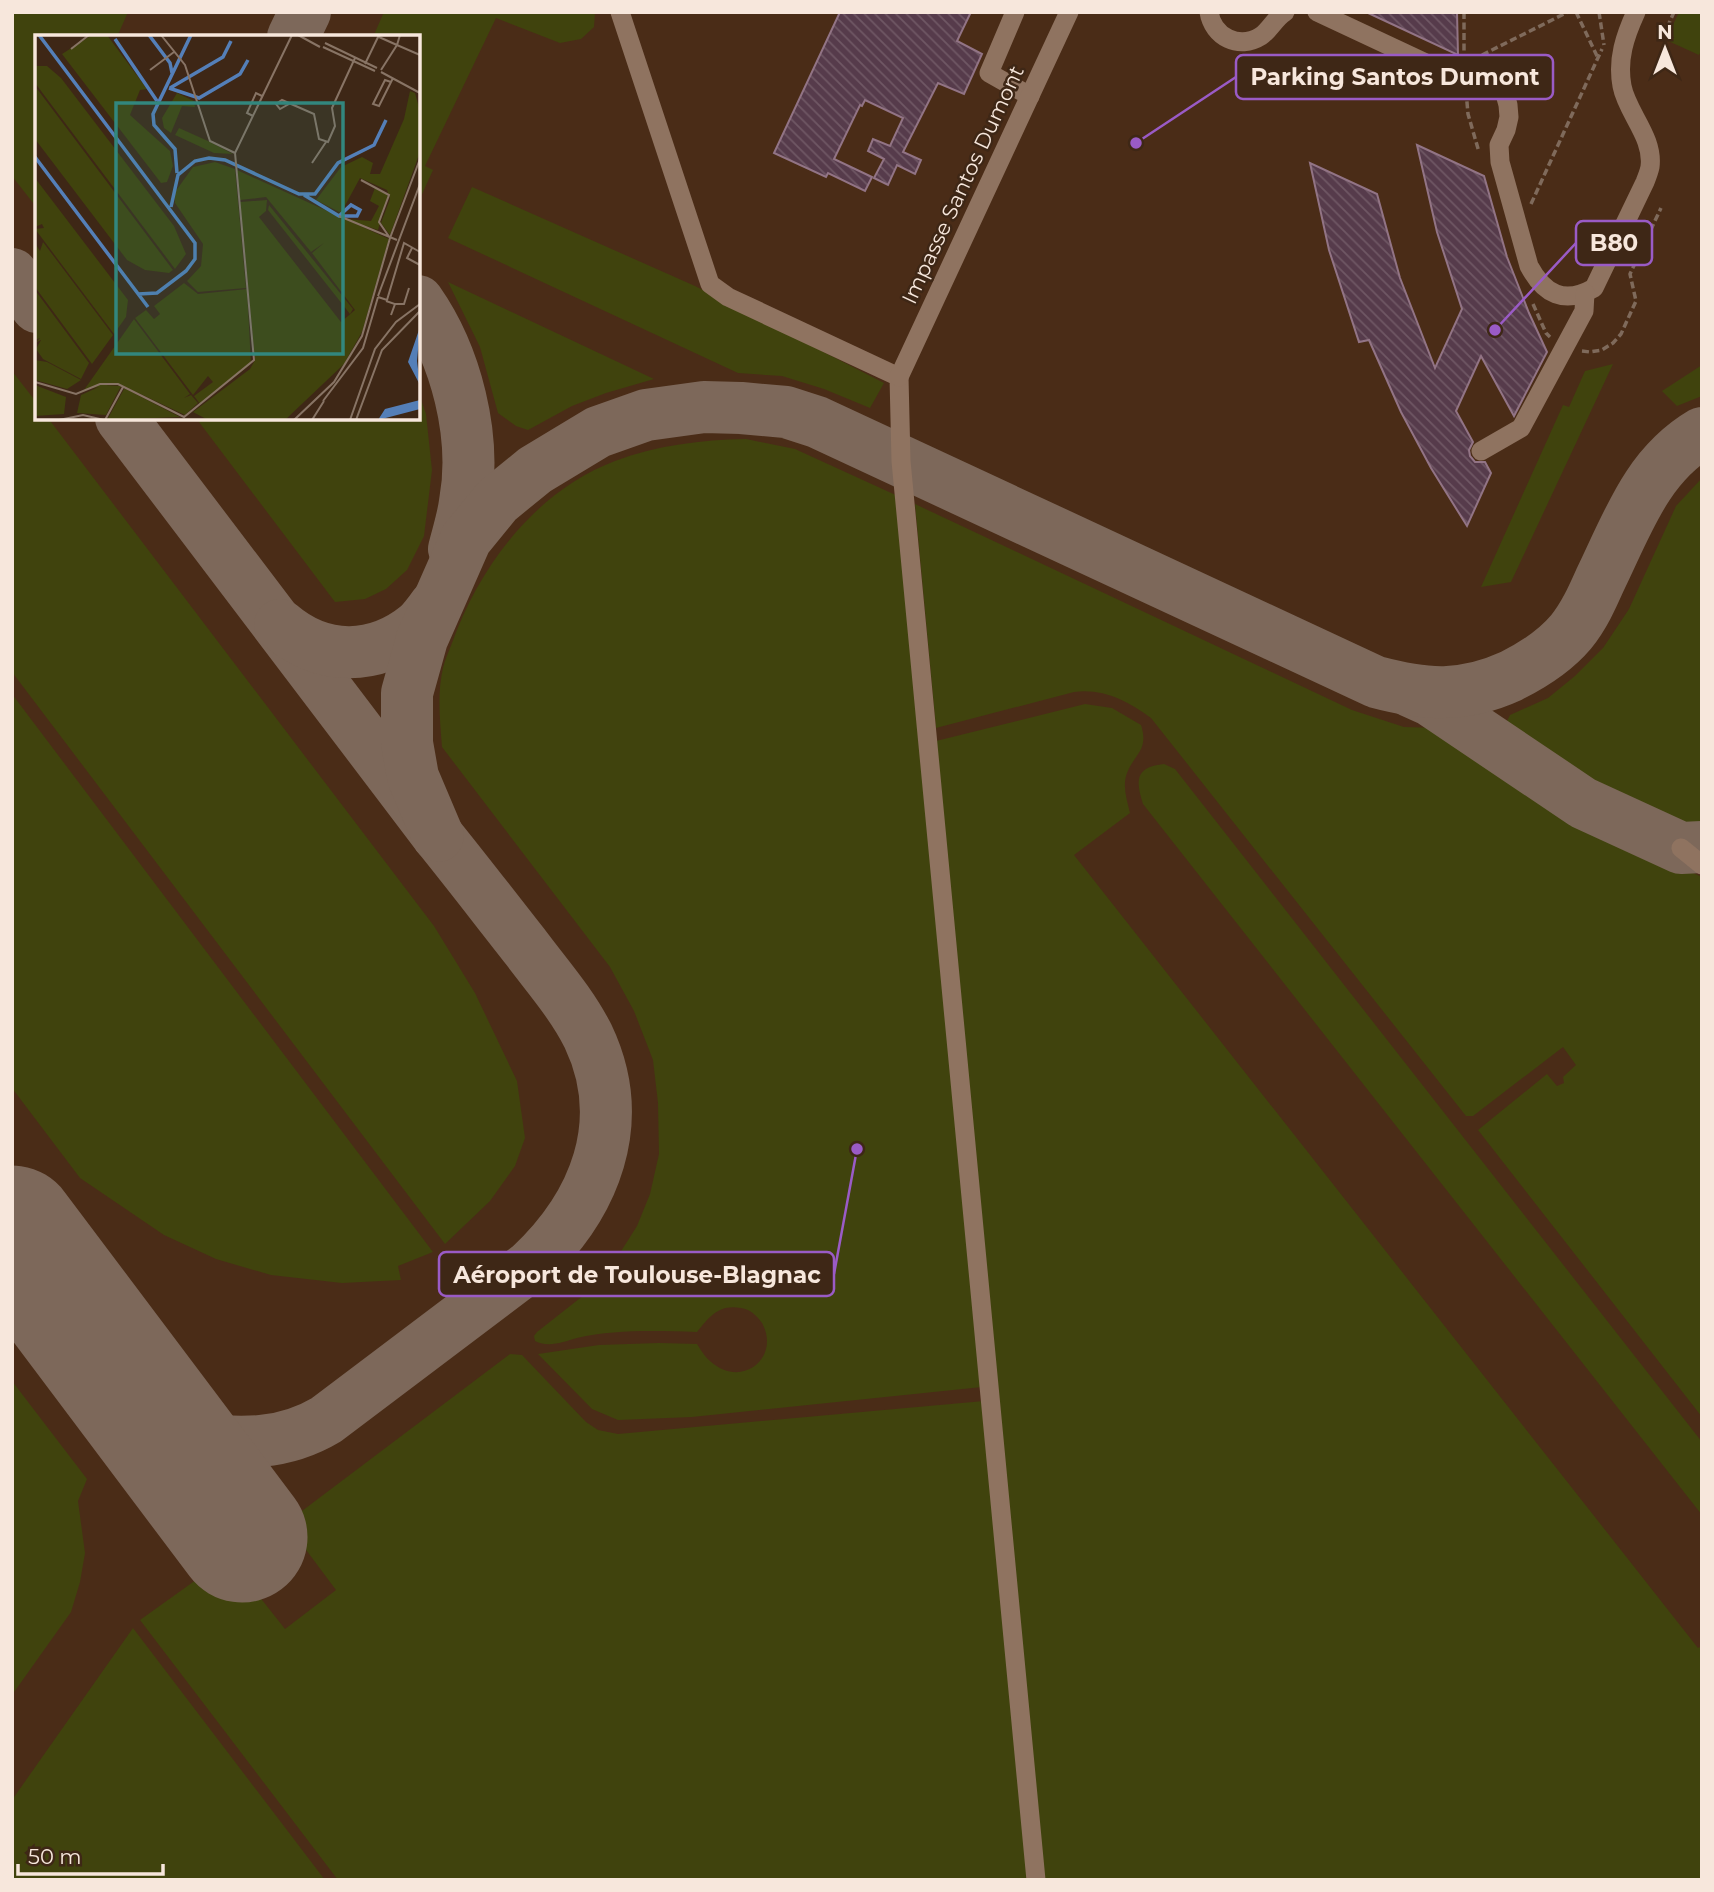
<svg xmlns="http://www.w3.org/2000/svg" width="1714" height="1892" font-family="Montserrat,sans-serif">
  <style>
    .built { fill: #4a2c17; fill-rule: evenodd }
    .grass { fill: #40430d }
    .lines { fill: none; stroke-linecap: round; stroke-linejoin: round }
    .taxiway { stroke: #7d685a; stroke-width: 52 }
    .runway { stroke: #7d685a; stroke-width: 131 }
    .building { fill: url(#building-back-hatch); stroke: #927485; stroke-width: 2 }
    .path { stroke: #7f6a5b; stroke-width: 3.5; stroke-dasharray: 7 3.5; stroke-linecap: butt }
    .minor { stroke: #8f7360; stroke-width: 19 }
    .labels { text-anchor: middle; stroke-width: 5; stroke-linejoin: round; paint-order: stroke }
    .street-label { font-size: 21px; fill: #f7e7dc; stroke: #3e2716 }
    .inset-river { fill: none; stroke: #547fb8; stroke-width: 3.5 }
    .inset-road { fill: none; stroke: #887465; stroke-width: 2 }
    .view { fill: #32877e; fill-opacity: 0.15; stroke: #32877e; stroke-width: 3.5 }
    .inset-edge { fill: none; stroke: #f7e7dc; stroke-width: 3.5 }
    .leader { fill: none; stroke: #9a5bc6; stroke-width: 2.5 }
    .callout-dot { fill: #9a5bc6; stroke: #3e2716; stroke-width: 2.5 }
    .callout { fill: #3e2716; stroke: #9a5bc6; stroke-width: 2.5 }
    .callout-label { font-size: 23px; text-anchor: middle; font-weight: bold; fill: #f7e7dc }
  </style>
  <defs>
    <pattern id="building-back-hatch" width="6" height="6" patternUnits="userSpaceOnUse" patternTransform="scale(1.75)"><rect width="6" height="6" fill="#563b4b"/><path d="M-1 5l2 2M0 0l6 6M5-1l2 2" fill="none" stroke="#6f5764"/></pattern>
  </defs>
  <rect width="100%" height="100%" fill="#3e2716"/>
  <path class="built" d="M12,12h1690v1868h-1690zM37,37h381v381h-381z"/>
  <g class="grass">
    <path d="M12,12h116l-11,25h-80v171l-25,-32z"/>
    <path d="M384,12h211l-1,15 -13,12 -21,4 -64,-25 -71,148 8,4 -15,33v-166h-45z"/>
    <path d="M1679,12h23v36l-3,7 -33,-15z"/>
    <path d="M472,187l223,99 189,97 -14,25 -46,-19 -42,-13 -44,-3 -290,-135z"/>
    <path d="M448,282l206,97 -48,14 -34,13 -44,24 -12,-4 -18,-13 -18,-66z"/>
    <path d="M1613,364l-102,218 -30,5 82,-182 6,2 16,-36z"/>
    <path d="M1702,365v31l-25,10 -15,-15z"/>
    <path d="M12,371l25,32v15h11l386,508 41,67 42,88 8,57 -10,28 -25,35 -45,43 -433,-572z"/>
    <path d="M418,391l8,23 6,56 -8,66 -17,34 -21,19 -21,10 -30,3 -139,-184h222z"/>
    <path d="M746,439l49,10 105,48 82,890 -290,30 -74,3 -26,-11 -54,-55 61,-9 60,-2 38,1c4,6 8,13 13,17 32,29 71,-4 52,-38 -5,-7 -12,-14 -21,-15 -22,-4 -31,8 -44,24 -39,-1 -81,-3 -120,6 -14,4 -28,10 -42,3l-1,-5 3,-4 47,-37 34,-39 19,-30 13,-32 9,-40 -1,-51 -5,-43 -19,-49 -24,-44 -168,-220c-2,-26 -5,-53 1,-79 2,-9 6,-17 9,-25 28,-78 84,-152 163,-182 42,-16 86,-21 131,-22z"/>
    <path d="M1702,478v341l-8,7 -12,1 -16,-5 -74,-36 -84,-57 -1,-8 3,-6 38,-17 27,-22 28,-28 26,-39 47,-103z"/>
    <path d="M915,504l437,206 52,17 34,1 144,95 120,54v540l-224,-287 69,-56 10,12 7,-3 -1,-6 13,-12 -13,-18 -90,69h-7l-315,-398c-23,-17 -48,-30 -77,-26l-138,36z"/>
    <path d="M12,694l421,558 -35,14 3,14 -59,3 -71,-8 -55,-16 -52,-24 -84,-57 -68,-90z"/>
    <path d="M1085,704l27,4 29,17c8,25 -6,28 -14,48 -5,13 0,27 3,40l-56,42 624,793 4,-2v234h-659l-107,-1139z"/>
    <path d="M1164,764l11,5 527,673v73l-559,-711c-8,-25 -7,-37 21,-40z"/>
    <path d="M510,1354l12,1 64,67 12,8 20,4 366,-33 45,479h-691l-198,-260 88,-63 57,72 51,-39 -50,-67z"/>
    <path d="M12,1381l75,98 -9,22 7,52 -5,29 -9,30 -59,83z"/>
    <path d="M133,1628l192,252h-313v-80z"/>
  </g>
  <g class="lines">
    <g class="taxiway">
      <path d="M293,37l12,-25"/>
      <path d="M12,274l25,33"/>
      <path d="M418,301c38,54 59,135 47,201 -2,16 -7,31 -11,47"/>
      <path d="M121,418l317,418c30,37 59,75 89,113 21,28 45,55 61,87 41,86 7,169 -58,230l-204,154c-52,31 -100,21 -157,18"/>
      <path d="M280,625c42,36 95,36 138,1 6,-6 12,-14 17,-21"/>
      <path d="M1410,691l20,9 153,103 98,45 21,-1"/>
      <path d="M438,836l-25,-59 -6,-34v-50l15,-54 44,-100 31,-38 38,-31 63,-38 48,-17 58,-8 37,1 45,4 31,10 559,260c49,13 87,16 135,-6 22,-11 44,-25 60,-44 13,-16 21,-34 29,-52 27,-55 46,-114 102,-147"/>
    </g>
    <path class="runway" d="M12,1231l230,306"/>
  </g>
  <g class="building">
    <path d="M840,12h131l-14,29 25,13 -18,40 -26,-11 -35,69 18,8 -6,14 -18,-9 -9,20 -14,-7 10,-19 -16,-8 5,-12 17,7 13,-28 -38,-18 -3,6 -2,-1 -26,54 38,18 -7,14 -37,-18 -2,4 -52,-24z"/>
    <path d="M1366,12h91l1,43z"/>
    <path d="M1417,145l67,31 23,81 22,56 18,39 -33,64 -33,-60 -25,55 17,31 -4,8 1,6 5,6h10l6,11 -24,53 -36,-58 -30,-56 -32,-72 -10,2 -30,-92 -19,-87 67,31 23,84 35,90 27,-59 -25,-77z"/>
  </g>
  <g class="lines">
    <g class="path">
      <path d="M1464,12v44"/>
      <path d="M1576,12l22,46"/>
      <path d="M1599,12l5,33"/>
      <path d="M1663,37l11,-25"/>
      <path d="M1482,55l86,-43"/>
      <path d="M1466,91l2,23 11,38"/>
      <path d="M1531,204l71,-155"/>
      <path d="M1533,304l13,29 4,4"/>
      <path d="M1582,351l8,1 12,-2 11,-7 8,-9 15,-33 -6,-27 31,-66"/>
    </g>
    <g class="minor">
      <path d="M620,12l90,272 18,13 171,80 2,84 135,1419"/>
      <path d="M1015,12l-26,61 41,23"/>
      <path d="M1209,12c4,25 30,38 52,24 9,-6 14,-18 24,-24"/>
      <path d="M1317,12l126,59 9,4 23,-1 11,3 9,6 10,11 3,11 1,12 -3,13 -7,15 1,17 29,104c15,28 35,39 65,22l51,-106c2,-5 4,-10 5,-15 4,-30 -23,-54 -28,-81 -5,-27 3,-50 14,-74"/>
      <path d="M899,377l170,-365"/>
      <path d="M1481,451l40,-23 63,-117 1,-18"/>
      <path d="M1681,848l21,17"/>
    </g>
  </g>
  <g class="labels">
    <g class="street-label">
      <text transform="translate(963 185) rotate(-65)" y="7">Impasse Santos Dumont</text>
    </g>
  </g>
  <g transform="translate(35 35)">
    <rect width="385" height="385" fill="#3e2716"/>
    <path d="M57,0h15l40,54 -7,1 -10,25 40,36 3,15 -6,16 -6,1 -99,-129zM0,31h12l14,12 113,148 12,28 -11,15 -140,-186zM0,51l138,184 -4,3 -24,-3 -18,-10 -92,-121zM375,56l5,2 5,18v41l-30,83 -9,-12 9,-24 -3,-9 -27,-12 -19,35 -25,-13 25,-33 21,-10 11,6 -3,11h10l24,-55zM142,58l17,8 1,6 -13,-1 -11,27 -7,-5 -2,-10zM144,93l29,13 25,13 -19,-1 -39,-18zM180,127l20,7 11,119 -48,4 -11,-11 14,-15 2,-22 -28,-41v-11l18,-25zM202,135l152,69 -27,93 -18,32 -59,56h-77l-15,-8 57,-43 5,-9 -15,-158 27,-2 -1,11 -7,6 82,105 14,-12 -43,-57 12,-10 -13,9 -45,-55 -26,3zM0,143l93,122 -2,17 -12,17 -79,-105 9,-1 -2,-4 -7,3zM340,153l13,7 -10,35 -33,-11 26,2 8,-15 -9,-5zM234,170l84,104 -3,5 -82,-104zM8,207l70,93 -21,29 -57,-77v-44l5,8zM149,248l14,11 49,-5 4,75 -51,40 -6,-8 19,-14 -5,-6 -15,19 -58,-77 11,-8 8,9 6,-5 -6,-8zM0,255l54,73 -8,16 -38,-20 -7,-10 5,-9 -6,3 5,-5 -5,2zM99,284l56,75 -6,4 7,-3 7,8 -13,12 -68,-32 -33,7zM0,325l12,2 34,18 -14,9 -32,-9zM0,350l31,12 -2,17 -29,2zM68,350l18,1 -15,29 -29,-2 4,-18zM89,354h2l54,28 -73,3z" fill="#40430d"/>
    <path d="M385,292l-3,34 3,24 -12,-23zM385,365v9l-42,11 7,-11z" fill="#547fb8"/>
    <path class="inset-river" d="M4,0l156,208v16l-9,12 -29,22 -19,1M114,0l21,28 2,10M80,4l42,62M134,53l30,10 41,-24 8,-14M135,53l53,-31 8,-16M0,122l113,150M142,138l-2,-24 -21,-24 -1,-11 38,-79M269,160l35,21h18l3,-6 -9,-5 -12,11M136,172l7,-32 17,-14 14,-3 16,2 74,34h16l23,-31 36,-18 12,-25"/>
    <path class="inset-road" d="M263,0l22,12M344,2l18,8 3,-10M290,8l52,25M288,12l52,24M36,14l18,-14M330,29l14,-29M115,35l24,-18M346,35l16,-25 23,10M346,37l39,21M356,47l-6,-2 -12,24 6,2 14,-28M254,69l-9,5 -4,-5 6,-4 32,14 5,25 9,3 7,-16 -3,-18 23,-50M218,81l-6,-3 9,-20 6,3M200,118l57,-118M277,128l14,-21M326,145l28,15 -10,27 11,16M304,181l58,24M377,213l-5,10 13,7M343,261l42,-112M343,262l9,3 17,-57 16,9M351,266l9,3 -4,11M360,269h9l5,-16M0,347l41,12 24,-10h18l66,33 70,-57 -19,-207 -25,-12 -25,-76 -24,-30M288,366l40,-53 15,-51M24,385l24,-5 21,5M70,385l18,-33M259,385l40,-38 28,-46 28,-98 30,-79M277,385l12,-19M315,385l25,-71 21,-27 24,-18M321,385l26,-70 38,-39"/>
    <path class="view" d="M81,68h227v251h-227z"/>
    <rect width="385" height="385" class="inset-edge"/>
  </g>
  <path class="leader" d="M1136 143L1236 77M1495 330L1576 243M857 1149L834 1274"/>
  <g class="callout-dot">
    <circle cx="1136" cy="143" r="7"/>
    <circle cx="1495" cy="330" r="7"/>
    <circle cx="857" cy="1149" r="7"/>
  </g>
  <g class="callout">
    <rect x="1236" y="55" width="317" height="44" rx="7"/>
    <rect x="1576" y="221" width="76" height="44" rx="7"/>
    <rect x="439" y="1252" width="395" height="44" rx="7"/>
  </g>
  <g class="callout-label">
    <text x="1395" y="85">Parking Santos Dumont</text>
    <text x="1614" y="251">B80</text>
    <text x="637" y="1283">Aéroport de Toulouse-Blagnac</text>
  </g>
  <rect width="1714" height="1892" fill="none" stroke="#f7e7dc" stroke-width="28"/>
  <g transform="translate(1665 49)" stroke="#3e2716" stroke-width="5" paint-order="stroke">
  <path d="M0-5L12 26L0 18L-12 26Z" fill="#f7e7dc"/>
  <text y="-10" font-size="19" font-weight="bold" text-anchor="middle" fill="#f7e7dc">N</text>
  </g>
  <path d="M18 1864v10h145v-10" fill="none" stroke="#f7e7dc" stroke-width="3.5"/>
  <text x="28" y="1864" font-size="21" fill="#f7e7dc" stroke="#3e2716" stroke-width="5" paint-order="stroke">50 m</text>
</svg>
